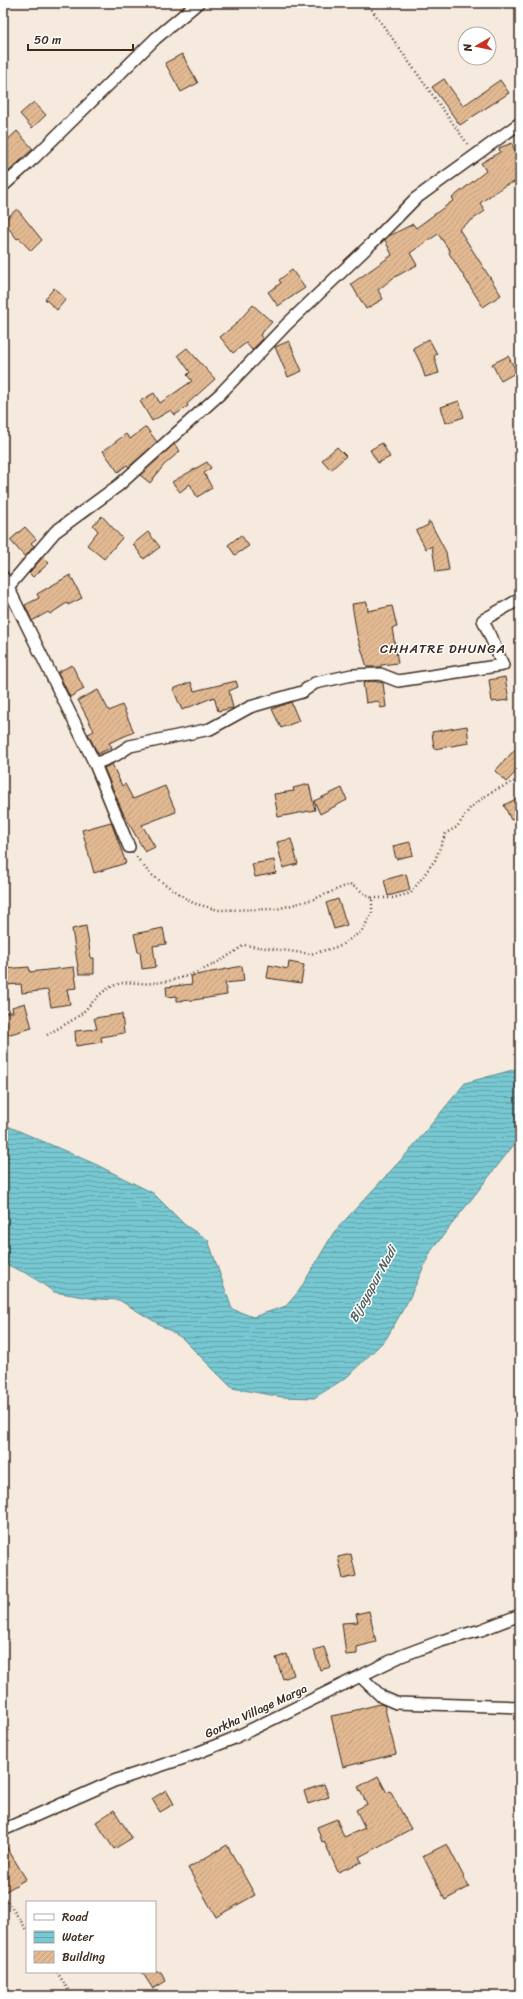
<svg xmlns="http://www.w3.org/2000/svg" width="523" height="1999" font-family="Sriracha,sans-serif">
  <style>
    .water { fill: url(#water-rules); stroke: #5f898a }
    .building { fill: url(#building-hatch); stroke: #3b2a1e }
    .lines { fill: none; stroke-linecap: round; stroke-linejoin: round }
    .minor-casing { stroke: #3b2a1e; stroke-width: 14 }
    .path { stroke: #3b2a1e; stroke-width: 2.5; stroke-dasharray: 1 3; stroke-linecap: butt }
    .minor { stroke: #fff; stroke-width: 11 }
    .labels { text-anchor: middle; stroke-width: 3; stroke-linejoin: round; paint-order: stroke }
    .street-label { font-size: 12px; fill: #3b2a1e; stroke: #fff }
    .neighbourhood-label { font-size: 13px; letter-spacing: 1px; fill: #3b2a1e; stroke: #fff }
    .water-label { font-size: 13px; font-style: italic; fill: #50615d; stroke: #fff }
  </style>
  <defs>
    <pattern id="water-rules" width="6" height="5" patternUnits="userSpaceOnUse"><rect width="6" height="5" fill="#77c8d2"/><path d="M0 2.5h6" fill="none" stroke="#63a3aa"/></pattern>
    <pattern id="building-hatch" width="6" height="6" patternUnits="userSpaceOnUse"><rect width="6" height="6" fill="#e2b992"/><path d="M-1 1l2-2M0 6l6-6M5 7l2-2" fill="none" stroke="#c39f7d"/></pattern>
  </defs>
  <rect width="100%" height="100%" fill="#f6eade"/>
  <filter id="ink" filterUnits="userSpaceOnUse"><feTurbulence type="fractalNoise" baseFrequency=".025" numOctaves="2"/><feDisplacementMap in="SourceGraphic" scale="8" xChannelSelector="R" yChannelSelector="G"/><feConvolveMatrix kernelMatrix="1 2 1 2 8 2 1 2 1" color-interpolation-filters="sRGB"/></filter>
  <g filter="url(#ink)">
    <path class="water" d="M520,1068v73l-4,1 -85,109 -22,48 -23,40 -39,38 -33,21 -32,-1 -50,-9 -50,-50 -63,-38 -22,-1 -43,-7 -26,-18 -25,-11v-139l92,40 58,29 32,32 23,15 24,69 21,8 33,-11 13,-15 35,-59 77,-83 54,-66z"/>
    <g class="building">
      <path d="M182,54l16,29 -17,9 -16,-29z"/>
      <path d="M444,79l19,27 37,-26 9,13 -49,32 -28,-38z"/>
      <path d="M34,102l12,13 -14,13 -12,-14z"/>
      <path d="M17,131l16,18 -30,28v-33z"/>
      <path d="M512,143l8,20v17l-16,6 -24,17 5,8 -26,18 42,66 -18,12 -34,-54 1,-2 -12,-17 -28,19 7,12 -24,13 -15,12 5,9 -17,10 -15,-25 41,-29 -7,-15 4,-4 24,-12 3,4 38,-28 -2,-2 34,-27 -5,-8 19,-11 -1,-4z"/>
      <path d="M17,209l25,31 -11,11 -12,-13 -2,1 -14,-18z"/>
      <path d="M292,270l13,18 -27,18 -10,-14 13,-9 -2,-3z"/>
      <path d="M54,288l12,11 -9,11 -12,-11z"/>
      <path d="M253,305l19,17 -12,13 3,4 -11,11 -6,-7 -13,10 -13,-16 15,-12z"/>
      <path d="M429,339l8,15 -3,2 5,17 -14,4 -4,-13 -8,-16z"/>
      <path d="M289,341l13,30 -14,6 -13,-30z"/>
      <path d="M187,348l28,31 -28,25 1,2 -13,9 -4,-5 -19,11 -12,-20 14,-8 6,10 32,-22 -5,-6 3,-3 -12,-17z"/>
      <path d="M508,356l9,16 -16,9 -9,-17z"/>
      <path d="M459,401l5,16 -18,6 -5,-16z"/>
      <path d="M146,427l11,15 -28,25 -2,-2 -9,7 -15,-21 23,-17 4,5z"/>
      <path d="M382,443l8,14 -12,6 -8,-13z"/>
      <path d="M174,444l6,7 -16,14 -14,18 -10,-8z"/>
      <path d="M337,447l9,9 -15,14 -9,-10z"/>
      <path d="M207,462l4,6 -7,5 8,15 -15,9 -7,-13 -10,8 -8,-10z"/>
      <path d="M102,516l20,22 -18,21 -17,-14 11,-14 -5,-6z"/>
      <path d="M428,522h2l16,30 3,18 -13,2 -4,-26 -6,3 -10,-18 12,-6z"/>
      <path d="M25,527l11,12 -5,4 3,3 -9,11 -15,-17z"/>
      <path d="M148,532l12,15 -16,12 -11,-15z"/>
      <path d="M241,535l8,11 -14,9 -7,-10z"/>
      <path d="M43,557l6,6 -16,14 -4,-4z"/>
      <path d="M70,575l12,23 -14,7 -1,-2 -17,11 -2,-2 -16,9 -7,-16 14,-7 -2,-4z"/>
      <path d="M367,602l1,9 24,-5 5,21 -5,1 6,35 -17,2v2h-14l-10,-32 -5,-31z"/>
      <path d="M72,665l12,24 -14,8 -12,-25z"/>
      <path d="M505,677l4,23 -17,2 -3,-22z"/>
      <path d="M236,681l2,6 -9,4 4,17 -15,3 -4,-14 -32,13 -9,-21 18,-7 3,9z"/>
      <path d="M372,681l11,2 3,24 -5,1 -3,-7 -12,2 -3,-20z"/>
      <path d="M98,690l11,21 13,-6 12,27 -25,11 3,4 -14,7 -10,-20 6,-3 -16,-31z"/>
      <path d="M291,702l8,19 -18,7 -9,-19z"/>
      <path d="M467,726l2,17 -35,6 -2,-17z"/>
      <path d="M520,744v28l-2,-2 -12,12 -11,-11z"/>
      <path d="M112,764l10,22 3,-2 8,15 32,-13 11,26 -34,13 13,22 -10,5 -22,-39 -19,-45z"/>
      <path d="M309,784l6,26 -37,7 -4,-23 20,-3 -1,-3z"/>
      <path d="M342,788l5,12 -27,14 -6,-13z"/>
      <path d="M520,797v19l-9,4 -7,-15z"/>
      <path d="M111,822l15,41 -32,10 -12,-43z"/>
      <path d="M291,839l7,25 -15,4 -6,-26z"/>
      <path d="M410,842l3,13 -17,4 -3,-13z"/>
      <path d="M274,860l2,13 -21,4 -3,-13z"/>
      <path d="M406,874l4,16 -22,6 -4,-16z"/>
      <path d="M338,899l9,26 -13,4 -8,-26z"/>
      <path d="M86,926l5,32h3v16h-15l-7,-45z"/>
      <path d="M163,928l3,16 -13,2 3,21 -14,2 -2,-17h-2l-4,-18z"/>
      <path d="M289,962l15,3 -3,18 -34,-5 2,-13 19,4z"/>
      <path d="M242,966l2,15 -19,2 2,12 -33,5 -17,1v-5l-10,1 -1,-10 26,-3 -1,-8z"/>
      <path d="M29,967l1,5 44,-5 3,21 -10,1 3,15 -19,3 -3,-17 -26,3 -1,-9 -16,1 -2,-16z"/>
      <path d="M25,1003l7,25 -29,8v-24h10l-1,-5z"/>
      <path d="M122,1014l2,19 -23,4 1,5 -26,4 -1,-15 22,-2 -3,-11z"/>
      <path d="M351,1554l5,22 -13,3 -5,-22z"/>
      <path d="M369,1611l7,31 -19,5v7l-11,1 -4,-32 16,-1 -2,-8z"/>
      <path d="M324,1647l7,20 -11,3 -6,-20z"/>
      <path d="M287,1654l7,21 -11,4 -7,-21z"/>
      <path d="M380,1704l4,1 12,49 -53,13 -12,-51 21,-4v-1z"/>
      <path d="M378,1776l9,17 3,-2 21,38 -52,28 3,5 -24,10 -14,-31 -2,1 -5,-15 20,-8 7,18 21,-9 -9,-18 11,-6 -9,-17z"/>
      <path d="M324,1784l5,13 -21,7 -4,-13z"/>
      <path d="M166,1790l8,14 -14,8 -8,-13z"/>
      <path d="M114,1810l18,28 -18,11 -18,-27z"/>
      <path d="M3,1841l23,38 -23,14z"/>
      <path d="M447,1844l22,43 -24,13 -22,-44z"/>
      <path d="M227,1845l28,50 -39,22 -28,-49z"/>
      <path d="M142,1972h19l5,9 -13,8z"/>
    </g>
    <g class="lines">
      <defs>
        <g id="minor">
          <path d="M3,186l30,-27 123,-121 42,-35"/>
          <path d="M3,577l92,187 34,83"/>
          <path d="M8,587l47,-55 64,-47 101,-91 67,-70 84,-80 44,-45 105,-76"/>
          <path d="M95,764l21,-9 14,-9 80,-17 40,-22 52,-15 13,-9 37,-8 28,-1 18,7 105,-16 -20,-45 37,-21"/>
          <path d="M360,1676l22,21 14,6 124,4"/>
          <path d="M3,1830l111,-49 73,-24 45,-18 169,-83 40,-15 40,-11 39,-15"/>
        </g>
      </defs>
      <use href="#minor" class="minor-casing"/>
      <g class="path">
        <path d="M367,3l102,143"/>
        <path d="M372,898h21l18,-5 24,-33 11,-27 11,-6 14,-20 20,-15 29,-13"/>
        <path d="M47,1035c11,-7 24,-13 34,-21 10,-9 19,-23 32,-28 15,-7 26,-1 39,-3 33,-2 67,-19 92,-38l67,9 29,-8 22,-15 10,-18v-15l-22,-14 -36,15 -37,10 -59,1 -25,-7 -43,-29 -15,-19"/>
        <path d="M3,1895l24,35"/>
        <path d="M57,1972l15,24"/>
      </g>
      <use href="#minor" class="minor"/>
    </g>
  </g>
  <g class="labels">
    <g class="street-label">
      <text transform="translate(256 1711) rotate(-25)" y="4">Gorkha Village Marga</text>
    </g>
    <g class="neighbourhood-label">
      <text x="443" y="653">CHHATRE DHUNGA</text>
    </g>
    <g class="water-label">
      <text transform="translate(372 1284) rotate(-61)" y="5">Bijayapur Nadi</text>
    </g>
  </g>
  <rect width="523" height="1999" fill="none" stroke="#fff" stroke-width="16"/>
  <rect x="8" y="8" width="507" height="1983" fill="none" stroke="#3b2a1e" stroke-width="1.5" filter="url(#ink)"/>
  <rect x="26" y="1901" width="130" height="72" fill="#ffffff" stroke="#b1aaa5"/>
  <rect x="34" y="1914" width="20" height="6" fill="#ffffff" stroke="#b1aaa5"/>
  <text x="62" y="1921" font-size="12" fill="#3b2a1e">Road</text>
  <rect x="34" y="1931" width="20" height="12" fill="url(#water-rules)" stroke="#b1aaa5"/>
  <text x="62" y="1941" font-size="12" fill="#3b2a1e">Water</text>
  <rect x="34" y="1951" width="20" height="12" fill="url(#building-hatch)" stroke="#b1aaa5"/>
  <text x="62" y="1961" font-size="12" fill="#3b2a1e">Building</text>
  <g transform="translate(477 46) rotate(261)"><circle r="19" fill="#ffffff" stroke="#b1aaa5"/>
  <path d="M0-3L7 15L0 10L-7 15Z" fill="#c8321e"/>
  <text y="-6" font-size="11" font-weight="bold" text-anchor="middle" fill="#3b2a1e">N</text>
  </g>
  <path d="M28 44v6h105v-6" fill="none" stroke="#3b2a1e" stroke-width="2"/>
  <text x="34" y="44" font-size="12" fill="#3b2a1e" stroke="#ffffff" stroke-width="3" paint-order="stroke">50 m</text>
</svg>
